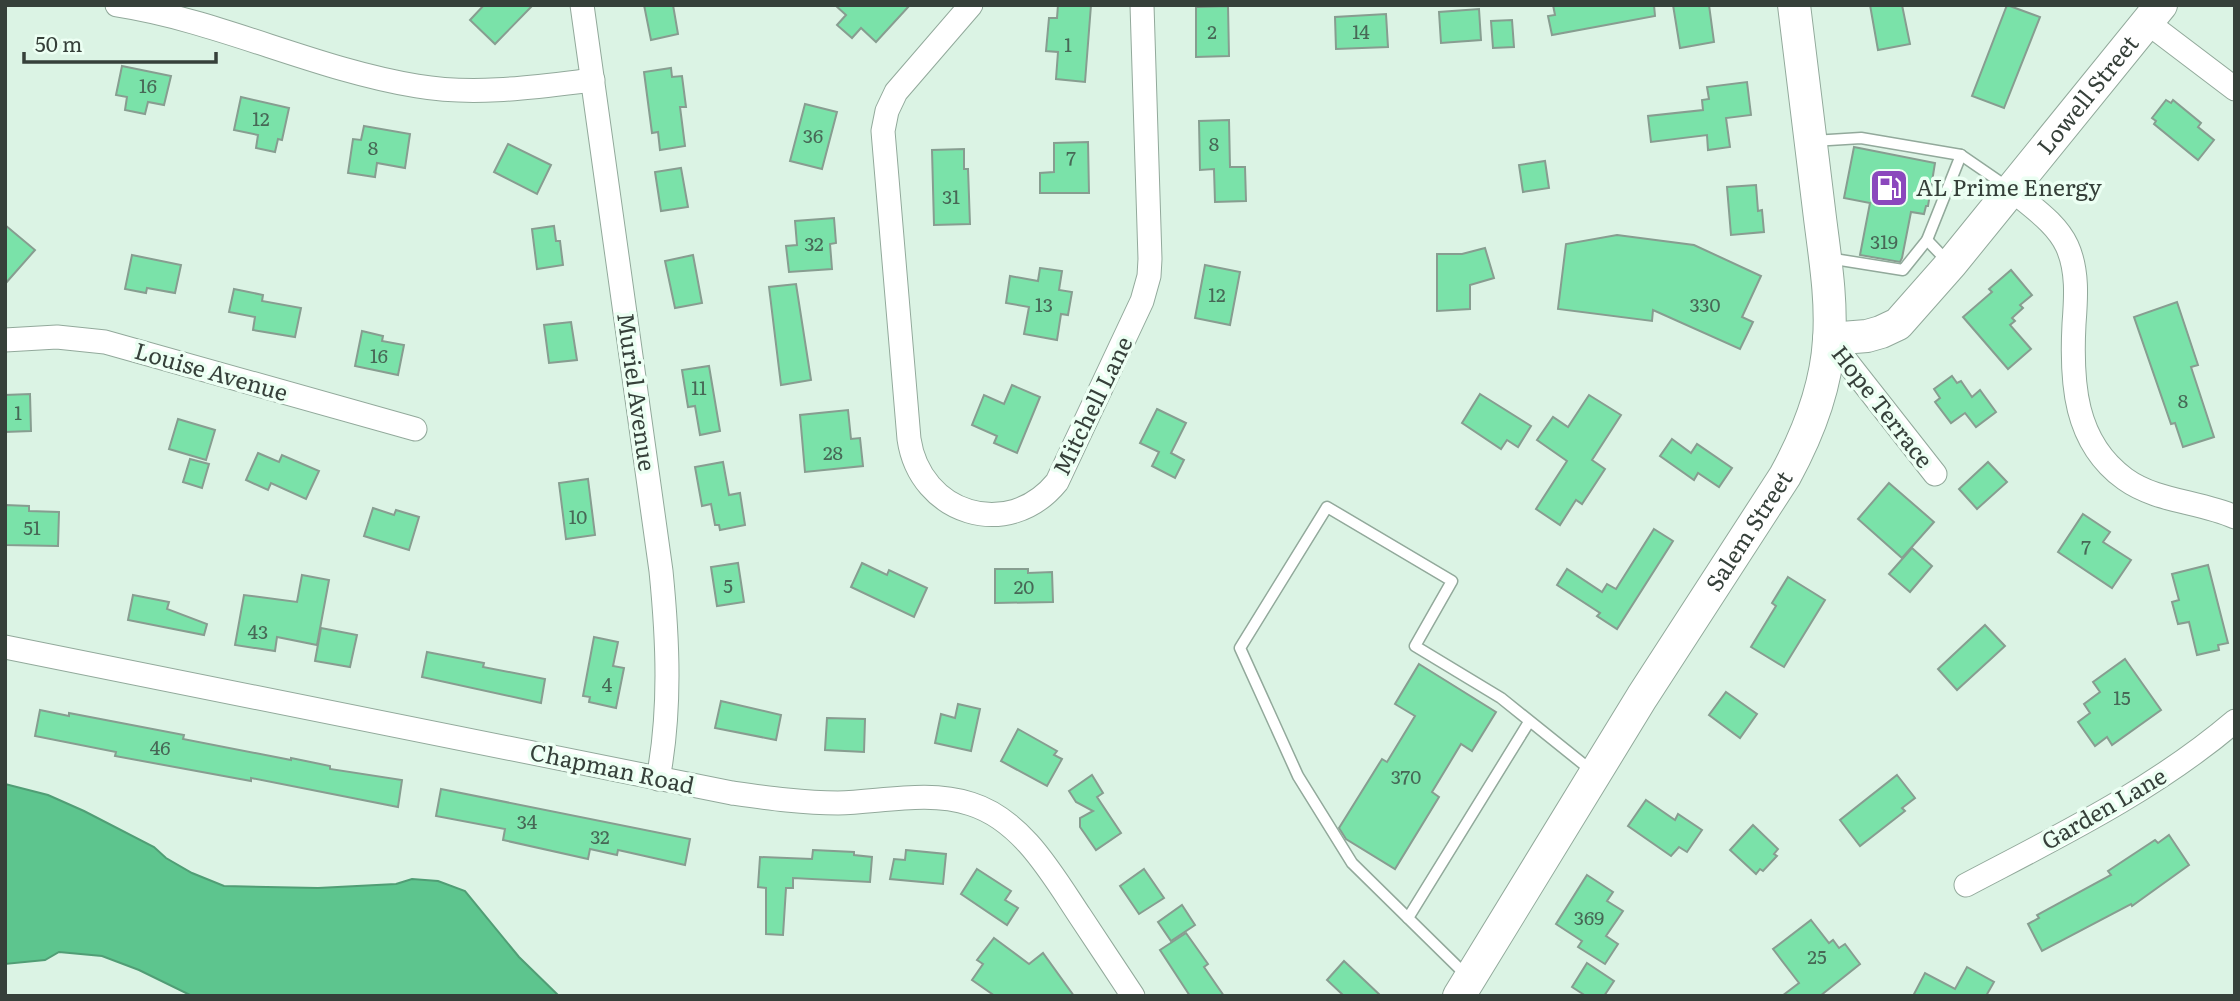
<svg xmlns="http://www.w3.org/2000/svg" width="2240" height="1001" font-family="Literata,serif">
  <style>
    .water { fill: #5dc58e; stroke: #519d75; stroke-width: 2 }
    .building { fill: #7ae2a9; stroke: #879d90; stroke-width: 2 }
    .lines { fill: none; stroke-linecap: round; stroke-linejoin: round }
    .lane-casing { stroke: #92a99b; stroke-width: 13 }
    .street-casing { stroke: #92a99b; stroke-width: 25 }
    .secondary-casing { stroke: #92a99b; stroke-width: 34 }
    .lane { stroke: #fff; stroke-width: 10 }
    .street { stroke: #fff; stroke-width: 23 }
    .secondary { stroke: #fff; stroke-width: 32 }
    .labels { text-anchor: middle; stroke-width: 7; stroke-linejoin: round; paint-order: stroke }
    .number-label { font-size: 19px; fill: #476856 }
    .street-label { font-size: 23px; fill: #36403a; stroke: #ecfff3 }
    .poi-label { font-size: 23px; fill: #36403a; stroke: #ecfff3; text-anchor: start }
  </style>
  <rect width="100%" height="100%" fill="#dbf3e4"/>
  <path class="water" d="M5,784l43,11 36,16 70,36 12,11 26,15 32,13 94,2 78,-4 16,-5 26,2 27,10 54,66 40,39h-367l-53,-26 -37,-14 -43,-4 -14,8 -40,4z"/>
  <g class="building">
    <path d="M484,5h49l-38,39 -25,-24z"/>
    <path d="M644,5h29l5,29 -27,6z"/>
    <path d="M835,5h75l-34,37 -15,-14 -9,10 -15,-13 9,-10z"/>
    <path d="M1058,5h33l-6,77 -29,-3 2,-27 -12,-1 3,-33h8z"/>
    <path d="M1553,5h101l1,11 -103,19 -4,-19 7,-1z"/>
    <path d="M1673,5h36l5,37 -34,6z"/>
    <path d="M1870,5h32l8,39 -32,6z"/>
    <path d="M2007,5l33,12 -36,91 -32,-12z"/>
    <path d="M1228,6l1,50 -33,1v-50z"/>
    <path d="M1479,9l2,31 -40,3 -2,-31z"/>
    <path d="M1386,14l2,33 -52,2 -1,-32z"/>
    <path d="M1512,20l2,27 -21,1 -2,-27z"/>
    <path d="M122,66l49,10 -7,29 -16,-3 -3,12 -20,-4 2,-13 -11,-2z"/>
    <path d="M671,68l1,9 10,-1 4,31h-6l5,39 -25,4 -2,-18 -6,1 -8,-61z"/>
    <path d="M1747,82l4,33 -25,3 4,29 -22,3 -1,-15 -56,7 -3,-26 55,-6 -1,-10 7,-1 -2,-12z"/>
    <path d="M241,97l48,11 -7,32 -4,-1 -3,13 -19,-4 2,-13 -24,-5z"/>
    <path d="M2166,100l5,3 2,-3 28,23 -3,4 16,13 -16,20 -44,-36 2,-3 -4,-3z"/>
    <path d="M805,104l32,8 -15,57 -32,-8z"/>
    <path d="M1229,120l1,47h15l1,34 -31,1 -1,-33 -14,1 -1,-49z"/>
    <path d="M364,126l46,8 -5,34 -28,-5 -2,14 -27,-4 5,-34 8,1z"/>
    <path d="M1088,142l1,51h-49v-20l14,-1v-29z"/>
    <path d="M508,144l43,21 -14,29 -43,-22z"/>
    <path d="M1854,147l81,16 -7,43h-2l-2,8 -13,-2 -9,46 -2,4 -40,-7 10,-52 -26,-5z"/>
    <path d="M964,149v20h4l2,55 -36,1 -2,-75z"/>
    <path d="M1545,161l4,27 -26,4 -4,-27z"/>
    <path d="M681,168l7,39 -27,4 -6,-39z"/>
    <path d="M1756,185l2,26 4,-1 2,22 -33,3 -4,-48z"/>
    <path d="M834,218l2,25 -6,1 2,25 -43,3 -3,-26 11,-1 -2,-24z"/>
    <path d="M5,225l30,25 -30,34z"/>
    <path d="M554,226l2,15h4l3,24 -26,4 -5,-40z"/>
    <path d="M1617,235l77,10 67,31 -19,41 11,5 -13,27 -87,-39 -1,11 -94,-12 8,-65z"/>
    <path d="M1485,248l9,30 -24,7v24l-33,2v-57h25z"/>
    <path d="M132,255l49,10 -6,28 -28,-5 -1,5 -21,-4z"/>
    <path d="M693,255l9,48 -27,5 -10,-47z"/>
    <path d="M1205,265l35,7 -10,53 -35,-7z"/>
    <path d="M1040,268l22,3 -3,19 13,2 -4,23 -7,-1 -4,26 -33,-6 5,-27 -23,-4 4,-27 28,5z"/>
    <path d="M2011,270l21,25 -12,10 3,3 -11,10 3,3 -5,4 21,24 -23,20 -45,-52 29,-25 -3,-3z"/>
    <path d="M796,284l15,96 -30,5 -12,-98z"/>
    <path d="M234,289l29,6 -1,6 39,7 -6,29 -42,-7 2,-13 -26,-5z"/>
    <path d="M2177,302l21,63 -7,2 23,70 -31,10 -8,-24 -4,1 -37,-107z"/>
    <path d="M571,322l6,38 -28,3 -5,-38z"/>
    <path d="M362,331l21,5 -1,5 22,4 -6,30 -43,-9z"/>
    <path d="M709,366l11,65 -20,4 -5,-29 -7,1 -6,-37z"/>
    <path d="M1952,376l5,7 4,-2 11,16 8,-7 16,22 -20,15 -11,-14 -14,10 -16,-21 5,-4 -6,-9z"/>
    <path d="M1012,385l28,12 -23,56 -23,-10 3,-7 -25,-11 12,-30 20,9z"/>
    <path d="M30,394l1,37 -26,1v-37z"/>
    <path d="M1480,394l51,32 -13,21 -11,-7 -6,9 -39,-26z"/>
    <path d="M1589,395l32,20 -29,45 13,9 -23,35 -6,-4 -16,25 -24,-16 31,-48 -30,-21 16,-23 15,10z"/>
    <path d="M1157,409l29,14 -15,30 13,7 -9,18 -23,-12 7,-14 -19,-9z"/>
    <path d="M848,410l3,29 9,-1 3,28 -58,6 -5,-57z"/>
    <path d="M178,419l37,11 -9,30 -37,-11z"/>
    <path d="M1672,439l19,14 6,-9 35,24 -13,19 -21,-14 -4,7 -34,-24z"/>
    <path d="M258,453l21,9 3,-7 37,16 -13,28 -35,-16 -3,7 -22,-10z"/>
    <path d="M190,459l19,5 -7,24 -19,-6z"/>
    <path d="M723,462l6,33 11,-2 5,32 -25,5 -1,-5h-4l-4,-21 -9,2 -7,-39z"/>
    <path d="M1988,462l19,20 -30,27 -18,-20z"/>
    <path d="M588,479l7,56 -29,4 -7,-56z"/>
    <path d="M1889,483l45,39 -32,36 -44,-39z"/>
    <path d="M5,505l24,1v5l30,1 -1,34 -53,-1z"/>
    <path d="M373,508l21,7 2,-5 23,7 -10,33 -45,-14z"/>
    <path d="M2083,514l27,18 -7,10 28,18 -19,28 -54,-36z"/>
    <path d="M1654,529l19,12 -56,88 -20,-13 3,-3 -43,-28 10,-16 35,23 5,-8 9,5z"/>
    <path d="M1912,548l20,18 -22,26 -21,-18z"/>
    <path d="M738,563l6,39 -27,4 -6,-39z"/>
    <path d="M862,563l25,12 2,-5 38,18 -13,29 -63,-30z"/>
    <path d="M2208,565l20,78 -10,2 1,5 -22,5 -8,-33 -11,2 -6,-22 7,-2 -7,-26z"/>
    <path d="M995,569h33v4l24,-1 1,30 -58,1z"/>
    <path d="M302,575l27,5 -12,65 -40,-8 -2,14 -40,-6 9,-50 53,7z"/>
    <path d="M1788,577l37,23 -41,67 -33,-20 25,-41 -4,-3z"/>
    <path d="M133,595l36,7 -2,7 40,15 -3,11 -76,-15z"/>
    <path d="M1985,625l20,21 -48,44 -19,-21z"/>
    <path d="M321,628l36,7 -7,32 -35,-6z"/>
    <path d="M594,637l24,5 -5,24 11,2 -8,40 -27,-6 1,-5 -7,-1z"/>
    <path d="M427,652l57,11 -1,4 62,12 -4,24 -119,-26z"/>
    <path d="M2125,659l36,51 -49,35 -5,-8 -12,9 -17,-24 12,-9 -6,-9 16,-12 -7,-10z"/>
    <path d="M1419,664l77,48 -24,39 -11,-7 -29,48 7,5 -44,72 -49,-30 -7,-11 43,-69 5,3 28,-46 -20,-12z"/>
    <path d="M1726,692l31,22 -17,24 -31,-23z"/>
    <path d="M721,701l60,14 -5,25 -61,-12z"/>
    <path d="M958,704l22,5 -9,42 -36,-8 6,-29 14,4z"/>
    <path d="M40,710l29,6v-3l115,22 -1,4 108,21v-2l39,8v3l72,11 -4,27 -147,-29v3l-136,-25 1,-4 -81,-16z"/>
    <path d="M827,718l38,1 -1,33 -39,-2z"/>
    <path d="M1018,729l39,22 -3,4 8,4 -15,27 -46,-25z"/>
    <path d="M1092,775l11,18 -6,4 24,36 -25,17 -16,-23v-9l13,-7 -17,-9 -7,-11z"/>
    <path d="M1897,775l18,23 -13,10 3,3 -45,35 -20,-26z"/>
    <path d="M441,789l249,50 -5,26 -67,-15 -1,5 -27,-6 -2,10 -85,-19 2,-11 -69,-13z"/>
    <path d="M1646,800l29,20 3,-6 24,16 -15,22 -8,-5 -8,9 -43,-30z"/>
    <path d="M1753,825l25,24 -4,5 3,2 -14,15 -3,-2 -4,5 -26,-24z"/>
    <path d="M2169,835l20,30 -57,41 -1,-2 -89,47 -14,-27 11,-6 -2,-3 74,-40 -3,-4 47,-31 3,3z"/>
    <path d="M813,850l41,2v3l18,2 -2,25 -77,-4v10h-7l-3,47 -17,-1v-46l-8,-1 2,-30 52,2z"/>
    <path d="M906,850l40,4 -3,30 -53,-5 4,-20 11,1z"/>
    <path d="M977,869l34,22 -6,9 13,8 -11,17 -46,-31z"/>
    <path d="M1144,869l20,29 -25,16 -19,-28z"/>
    <path d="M1587,875l26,17 -6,9 16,10 -17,25 12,8 -13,20 -27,-17 4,-6 -26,-17z"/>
    <path d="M1182,905l13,20 -24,16 -13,-19z"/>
    <path d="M1811,920l18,23 4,-3 6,8 6,-4 15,20 -40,32h-38l17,-13 -26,-34z"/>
    <path d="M1186,933l22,31 -4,3 20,29h-34l-30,-46z"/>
    <path d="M994,938l35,26 14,-11 31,43h-79l-23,-16 11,-16 -6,-4z"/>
    <path d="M1344,961l37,35h-37l-17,-16z"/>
    <path d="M1587,963l27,18 -10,15h-18l-14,-9z"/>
    <path d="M1967,967l27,15 -8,14h-73l12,-23 30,16z"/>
  </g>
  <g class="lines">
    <defs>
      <g id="lane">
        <path d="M1813,141l48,-3 100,17 48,33"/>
        <path d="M1927,240l22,23"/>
        <path d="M1828,258l75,12 24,-30 34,-85"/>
        <path d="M1408,918l121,-196"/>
        <path d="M1466,975l-114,-112 -54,-87 -58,-128 87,-141 125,74 -37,65 86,52 91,73"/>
      </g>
      <g id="street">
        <path d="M117,5c103,16 197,64 300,81 58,10 118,1 176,-6"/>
        <path d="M582,5l79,566c7,70 10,139 -3,208"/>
        <path d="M971,5l-75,87 -9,19 -4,20 26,308c11,75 99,103 148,43l85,-181 7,-25 1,-17 -8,-254"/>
        <path d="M2148,23l87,66"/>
        <path d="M2011,189c19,17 45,33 56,57 11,24 9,52 7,78 -3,58 0,118 51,155 32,23 74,22 110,38"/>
        <path d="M1829,339l106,135"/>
        <path d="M5,340l52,-3 48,5 310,87"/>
        <path d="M5,647l727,146c36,5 71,10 106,10 43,-1 91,-13 133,1 51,16 81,70 109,112 18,27 35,53 53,80"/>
        <path d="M1966,885c93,-49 188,-95 269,-164"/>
      </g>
      <g id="secondary">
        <path id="s1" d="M1829,339l38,-3 14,-4 17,-8 53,-60 210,-259"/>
        <path id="s2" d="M1459,996l183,-299 143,-221c23,-42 41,-87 44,-136 3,-40 -4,-82 -9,-122 -8,-71 -17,-142 -26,-213"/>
      </g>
    </defs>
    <use href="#lane" class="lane-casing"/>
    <use href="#street" class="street-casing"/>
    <use href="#secondary" class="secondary-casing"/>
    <use href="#lane" class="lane"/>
    <use href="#street" class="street"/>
    <use href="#secondary" class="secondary"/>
  </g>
  <defs>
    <symbol id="fuel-square" viewBox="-11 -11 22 22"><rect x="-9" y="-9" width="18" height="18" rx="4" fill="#8b48bd" stroke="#ecfff3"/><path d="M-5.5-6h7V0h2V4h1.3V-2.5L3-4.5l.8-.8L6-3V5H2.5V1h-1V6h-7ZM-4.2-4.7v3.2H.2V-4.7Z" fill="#fff"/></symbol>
  </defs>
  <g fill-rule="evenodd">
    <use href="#fuel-square" x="1867" y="166" width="44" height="44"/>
  </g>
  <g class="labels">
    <g class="number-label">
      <text x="1212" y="39">2</text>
      <text x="1361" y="39">14</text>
      <text x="1068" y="52">1</text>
      <text x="148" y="93">16</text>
      <text x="261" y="126">12</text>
      <text x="813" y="143">36</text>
      <text x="1214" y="151">8</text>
      <text x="373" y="155">8</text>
      <text x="1071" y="165">7</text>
      <text x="951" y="204">31</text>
      <text x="1884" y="249">319</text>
      <text x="814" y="251">32</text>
      <text x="1217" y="302">12</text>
      <text x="1044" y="312">13</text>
      <text x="1705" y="312">330</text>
      <text x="379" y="363">16</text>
      <text x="699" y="395">11</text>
      <text x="2183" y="408">8</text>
      <text x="18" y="420">1</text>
      <text x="833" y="460">28</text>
      <text x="578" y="524">10</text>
      <text x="32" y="535">51</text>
      <text x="2086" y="554">7</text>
      <text x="728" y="593">5</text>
      <text x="1024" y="594">20</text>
      <text x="258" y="639">43</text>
      <text x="607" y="692">4</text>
      <text x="2122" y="705">15</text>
      <text x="160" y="755">46</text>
      <text x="1406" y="784">370</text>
      <text x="527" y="829">34</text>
      <text x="600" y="844">32</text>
      <text x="1589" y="925">369</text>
      <text x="1817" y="964">25</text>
    </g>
    <g class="street-label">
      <text dy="8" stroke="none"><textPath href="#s1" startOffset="369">Lowell Street</textPath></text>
      <text transform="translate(211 372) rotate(16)" y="8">Louise Avenue</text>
      <text transform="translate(636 392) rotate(82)" y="8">Muriel Avenue</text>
      <text transform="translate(1093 406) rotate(-64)" y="8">Mitchell Lane</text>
      <text transform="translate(1882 407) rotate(52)" y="8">Hope Terrace</text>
      <text dy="8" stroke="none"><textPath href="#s2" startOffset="548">Salem Street</textPath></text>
      <text transform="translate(612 769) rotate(12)" y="8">Chapman Road</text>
      <text transform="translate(2104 809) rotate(-30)" y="8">Garden Lane</text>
    </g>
    <g class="poi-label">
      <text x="1916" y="196">AL Prime Energy</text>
    </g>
  </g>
  <rect width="2240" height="1001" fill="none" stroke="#36403a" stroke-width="14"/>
  <path d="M24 52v10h192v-10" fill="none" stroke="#36403a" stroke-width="3.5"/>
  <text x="35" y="52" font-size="21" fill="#36403a" stroke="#ecfff3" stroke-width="5" paint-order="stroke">50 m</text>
</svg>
